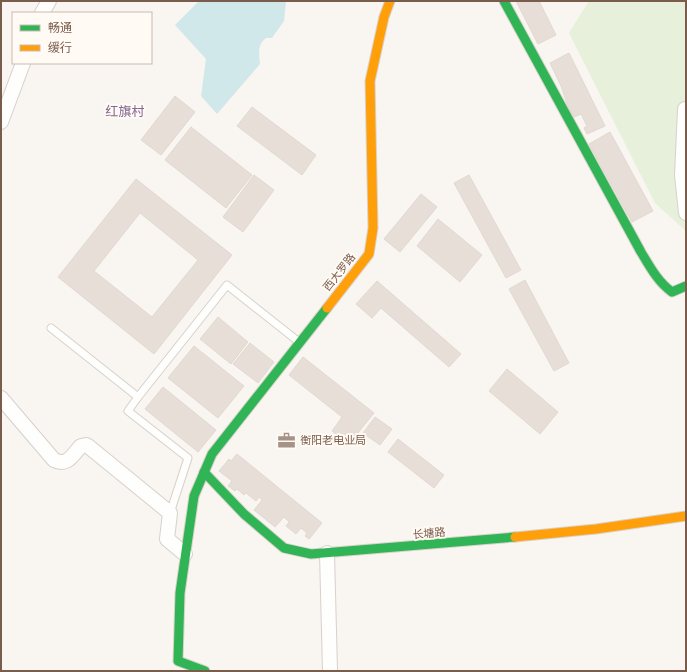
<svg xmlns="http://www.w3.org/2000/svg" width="687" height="672" font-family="Rubik,'Noto Sans SC',sans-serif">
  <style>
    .green { fill: #e7f0db }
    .water { fill: #d0e8ea }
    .building { fill: #e6ded7; stroke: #e2d8d2; fill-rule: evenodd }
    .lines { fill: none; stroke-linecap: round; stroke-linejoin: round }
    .lane-casing { stroke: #d7d1cb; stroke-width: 9 }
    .street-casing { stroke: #d7d1cb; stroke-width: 16 }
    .fast-casing { stroke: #d9d2cb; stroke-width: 11 }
    .slow-casing { stroke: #d9d2cb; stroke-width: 11 }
    .lane { stroke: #fefefd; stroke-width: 7 }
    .street { stroke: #fefefd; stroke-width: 14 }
    .fast { stroke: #30b455; stroke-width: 9 }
    .slow { stroke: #ff9f0a; stroke-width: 9 }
    .labels { text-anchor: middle; stroke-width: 4; stroke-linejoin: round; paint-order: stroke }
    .street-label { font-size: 11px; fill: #7a5c4d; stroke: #fffaf3 }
    .poi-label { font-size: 11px; fill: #7a5c4d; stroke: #fffaf3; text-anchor: start }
    .quarter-label { font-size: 13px; fill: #846695; stroke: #fffaf3 }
  </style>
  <rect width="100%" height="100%" fill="#f9f5f0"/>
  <path class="green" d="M589,1h97v230l-31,-28 -86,-170z"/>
  <path class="water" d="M199,1h87l-2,20 -12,17h-6c-9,7 -7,15 -6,26l-43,50 -16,-18 5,-37 -31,-34z"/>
  <g class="building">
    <path d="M516,1h23l17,34 -18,9z"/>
    <path d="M569,53l36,73 -18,8 -3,-6 3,-2 -6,-12 -9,4 -11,-32 -11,-23z"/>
    <path d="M175,96l20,16 -34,43 -20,-15z"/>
    <path d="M252,107l64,48 -14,20 -65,-49z"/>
    <path d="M191,127l61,48 -26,33 -61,-48z"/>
    <path d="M610,132l43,79 -21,11 -43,-78z"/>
    <path d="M254,175l20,15 -31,42 -20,-15z"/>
    <path d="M469,175l52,95 -15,8 -52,-95z"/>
    <path d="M136,179l96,76 -78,99 -96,-77zM140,213l58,47 -46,57 -58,-46z"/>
    <path d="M421,194l16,13 -37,45 -16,-13z"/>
    <path d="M438,219l44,36 -22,27 -43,-36z"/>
    <path d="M525,280l44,83 -15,8 -45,-82z"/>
    <path d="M377,281l84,73 -12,13 -68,-59 -9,10 -16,-14z"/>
    <path d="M218,317l30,25 -17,22 -31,-25z"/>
    <path d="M250,343l24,19 -16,21 -25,-19z"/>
    <path d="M194,346l50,40 -26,32 -50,-40z"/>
    <path d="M303,357l71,56 -25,31 -17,-13 10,-14 -53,-42z"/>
    <path d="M507,369l51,43 -18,22 -51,-43z"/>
    <path d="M163,387l53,43 -18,22 -53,-43z"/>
    <path d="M375,417l17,12 -12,16 -17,-12z"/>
    <path d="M398,439l46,36 -10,13 -46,-36z"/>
    <path d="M237,454l85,69 -13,16 -4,-3 2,-3 -6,-5 -5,6 -10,-8 3,-4 -5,-5 -9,10 -21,-17 8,-10 -3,-3 -3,4 -10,-8 -2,2 -7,-6 -2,2 -7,-5 4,-5 -13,-10 10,-12 2,2z"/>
  </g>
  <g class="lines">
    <defs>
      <g id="lane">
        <path d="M51,328l87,69 89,-112 72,57"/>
        <path d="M138,397l-10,14 60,47 -18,55"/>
      </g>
      <g id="street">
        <path d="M42,13l7,-12"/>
        <path d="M685,109l-3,66 4,38"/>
        <path d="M1,122l22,-59"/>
        <path d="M1,398l53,62c14,7 19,-6 27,-14l5,-1 2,1 82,67 -3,26 18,15"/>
        <path d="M327,553l3,118"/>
      </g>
      <g id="fast">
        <path d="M504,1l137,251c9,15 17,30 31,40l14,-6"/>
        <path d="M204,472l40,42 40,34 27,6 204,-17"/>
        <path d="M205,671l-27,-10 2,-68 14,-97 18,-42 115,-146"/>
      </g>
      <g id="slow">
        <path d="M327,308l42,-54 4,-26 -3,-147 14,-64 6,-16"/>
        <path d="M515,537l81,-8 90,-13"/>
      </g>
    </defs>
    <use href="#lane" class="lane-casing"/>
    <use href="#street" class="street-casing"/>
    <use href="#fast" class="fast-casing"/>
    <use href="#slow" class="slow-casing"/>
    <use href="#lane" class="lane"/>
    <use href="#street" class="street"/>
    <use href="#fast" class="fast"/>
    <use href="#slow" class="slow"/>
  </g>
  <defs>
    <symbol id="office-bare" viewBox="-9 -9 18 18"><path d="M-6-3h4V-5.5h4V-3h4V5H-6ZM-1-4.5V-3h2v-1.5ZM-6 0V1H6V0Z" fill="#a69286" stroke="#fffaf3" stroke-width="2.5" paint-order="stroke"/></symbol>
  </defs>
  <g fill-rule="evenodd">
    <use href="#office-bare" x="274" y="428" width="25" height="25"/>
  </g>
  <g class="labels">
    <g class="street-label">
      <text transform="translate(339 272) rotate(-52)" y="4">西大罗路</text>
      <text transform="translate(429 533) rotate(-5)" y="4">长塘路</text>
    </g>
    <g class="poi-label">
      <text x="300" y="444">衡阳老电业局</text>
    </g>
    <g class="quarter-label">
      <text x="125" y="116">红旗村</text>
    </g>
  </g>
  <rect width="687" height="672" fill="none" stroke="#7a5c4d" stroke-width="4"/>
  <rect x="12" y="12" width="140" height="52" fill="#fffaf3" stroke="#cabbb1"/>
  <rect x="20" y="25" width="20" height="6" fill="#30b455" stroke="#cabbb1"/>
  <text x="48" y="32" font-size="12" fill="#7a5c4d">畅通</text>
  <rect x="20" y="45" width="20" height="6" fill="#ff9f0a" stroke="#cabbb1"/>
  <text x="48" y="52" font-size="12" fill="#7a5c4d">缓行</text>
</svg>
